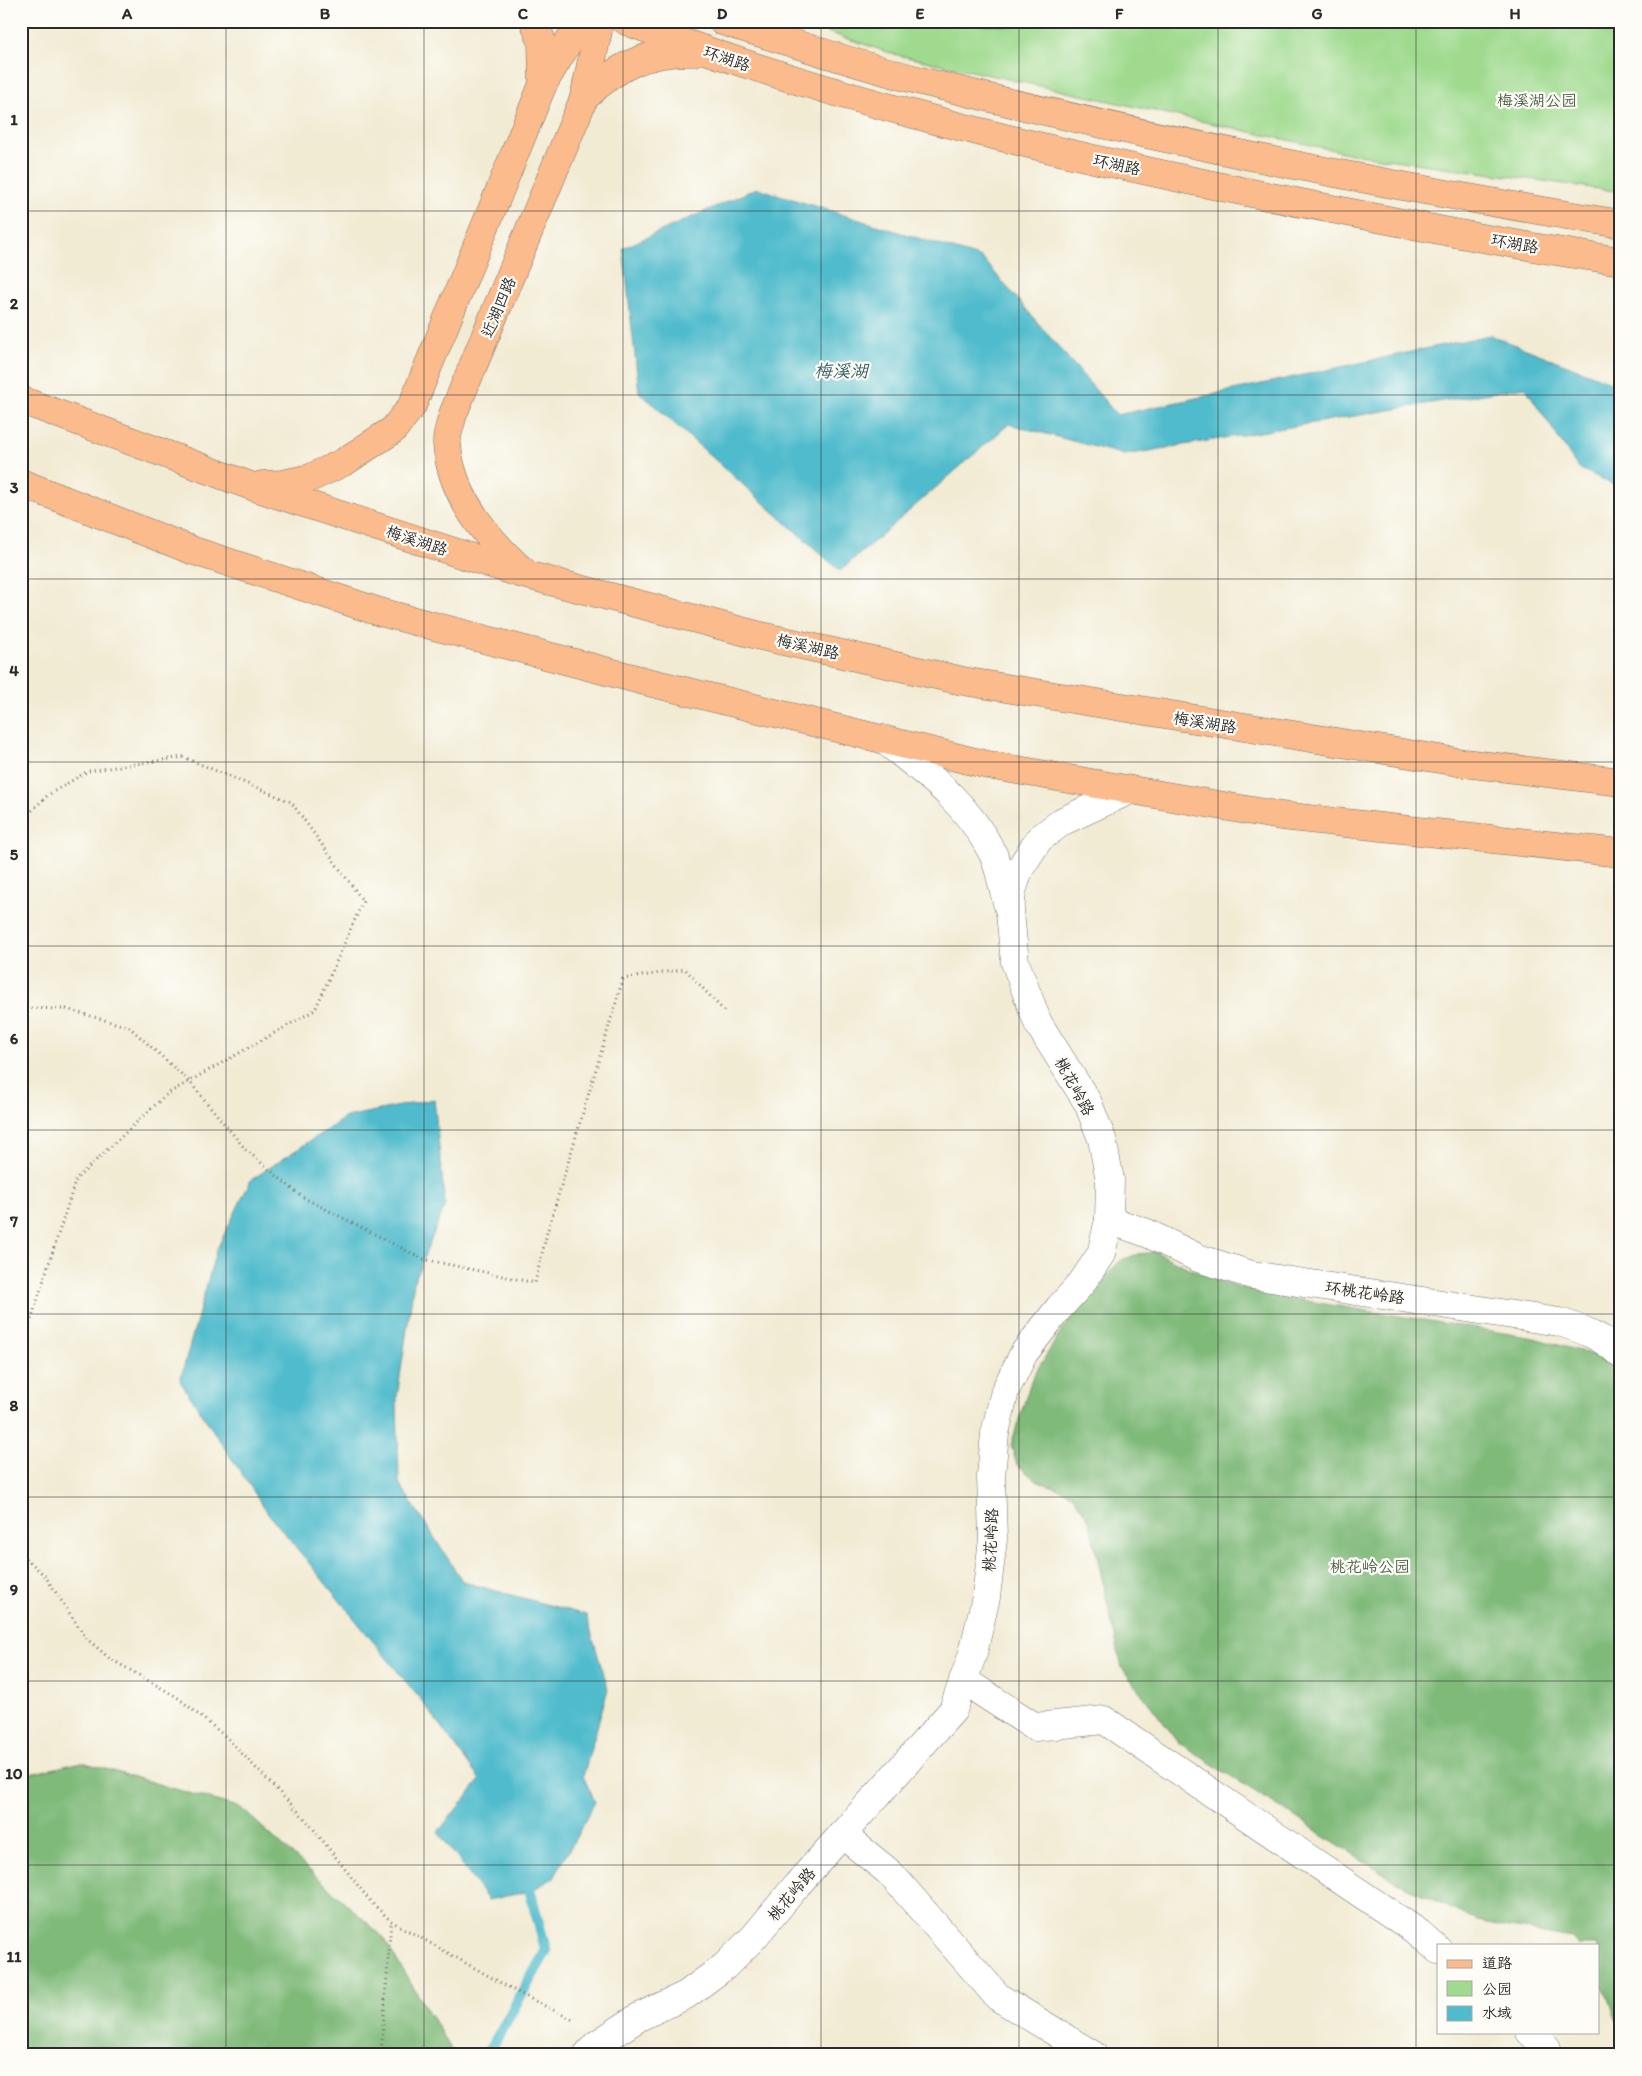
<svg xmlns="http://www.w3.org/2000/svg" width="1642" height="2076" font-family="Itim,'LXGW WenKai TC',sans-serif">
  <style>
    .green { fill: #9fda8e; stroke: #65825c }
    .forest { fill: #7fba79; stroke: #557252 }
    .water { fill: #50bbcc; stroke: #3e737c }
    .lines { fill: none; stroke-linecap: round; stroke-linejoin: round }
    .stream { stroke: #50bbcc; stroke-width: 11 }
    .minor-casing { stroke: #716e66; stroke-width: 29 }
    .major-casing { stroke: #716e66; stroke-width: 29 }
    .path { stroke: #716e66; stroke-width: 3; stroke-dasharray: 1 4; stroke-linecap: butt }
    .minor { stroke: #fff; stroke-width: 28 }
    .major { stroke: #fbbb8c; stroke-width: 28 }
    .grid { fill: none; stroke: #2b2b2b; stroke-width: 1; stroke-opacity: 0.55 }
    .labels { text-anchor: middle; stroke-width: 4.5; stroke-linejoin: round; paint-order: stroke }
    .street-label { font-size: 16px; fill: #2b2b2b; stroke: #fdfcf7 }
    .park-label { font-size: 16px; fill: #4e6049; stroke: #fdfcf7 }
    .water-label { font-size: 18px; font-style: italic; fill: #385d63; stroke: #fdfcf7 }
    .neatline { fill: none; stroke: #2b2b2b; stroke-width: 2 }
    .grid-label { font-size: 16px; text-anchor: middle; font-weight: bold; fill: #2b2b2b }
  </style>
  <rect width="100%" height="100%" fill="#fdfcf7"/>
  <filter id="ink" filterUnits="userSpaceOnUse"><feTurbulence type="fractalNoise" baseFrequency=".02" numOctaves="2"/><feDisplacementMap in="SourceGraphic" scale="10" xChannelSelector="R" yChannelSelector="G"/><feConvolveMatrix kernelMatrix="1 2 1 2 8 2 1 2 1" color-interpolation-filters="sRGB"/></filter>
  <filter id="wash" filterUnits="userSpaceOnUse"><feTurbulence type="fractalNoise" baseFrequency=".0096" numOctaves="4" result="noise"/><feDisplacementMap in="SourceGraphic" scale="20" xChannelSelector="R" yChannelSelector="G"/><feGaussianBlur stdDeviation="1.12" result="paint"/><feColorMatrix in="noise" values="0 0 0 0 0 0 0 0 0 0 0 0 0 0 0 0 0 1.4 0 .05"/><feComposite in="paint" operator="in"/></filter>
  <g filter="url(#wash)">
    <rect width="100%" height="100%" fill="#f2ebd4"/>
    <path class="green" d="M795,21h826v171l-269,-38 -459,-100z"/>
    <g class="forest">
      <path d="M1156,1252c36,19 69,32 108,42l270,44 67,19 20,22v647l-6,-7 -17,-48v-26h-20l-6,-7 -96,-17 -79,-39 -218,-139 -57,-75 -33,-148 -17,-26 -36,-14 -19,-15 -6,-20 21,-67 30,-48 40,-50 19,-20 17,-6z"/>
      <path d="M82,1762l159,46 141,128 69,113 -1,6h-429v-279z"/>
    </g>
    <g class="water">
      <path d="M878,21h143l-6,5z"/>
      <path d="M757,188l225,70 135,157 373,-80 131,51v102l-43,-20 -53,-81 -400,68 -116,-31 -169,147 -201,-179 -16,-144z"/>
      <path d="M434,1099l11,106 -31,77 -17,115 2,86 64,99 123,33 22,74 -25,87 12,26 -41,76 -24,13 -42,9 -50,-68 42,-52 -55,-75 -157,-192 -88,-132 36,-130 35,-71 95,-63z"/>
    </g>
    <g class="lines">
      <path class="stream" d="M490,2055v-5l56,-99 -16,-60"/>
    </g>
  </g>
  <g filter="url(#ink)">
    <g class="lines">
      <defs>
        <g id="minor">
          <path d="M883,739c44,35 84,63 110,115 8,17 10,38 16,55"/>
          <path d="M1109,1220l38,13 51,25 54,17 307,47c23,7 45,15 62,33"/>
          <path d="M963,1680l72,47 69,-7 315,213 19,17"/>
          <path d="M842,1834l48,39 108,124 95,58"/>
          <path d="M1530,2032l17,16 -3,7"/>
          <path d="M587,2055l9,-10 43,-28 47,-22 39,-29 29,-29 43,-52 156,-175 20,-57 13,-56 7,-58 -2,-63 4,-43 10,-42 19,-38 35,-45 22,-24 20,-30 8,-34 1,-40 -8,-41 -14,-36 -50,-80 -23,-61 -5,-49 2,-22 7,-21 20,-31 24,-18 67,-31"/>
        </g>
        <g id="major">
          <path d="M534,21l8,21 1,42"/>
          <path d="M626,21c207,80 423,131 640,175 118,23 236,48 355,65"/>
          <path d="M722,21c66,20 132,43 199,60 231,58 465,105 700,143"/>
          <path d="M584,98c34,-33 63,-47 110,-46"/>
          <path d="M21,400l230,86 268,87 242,63 202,45 501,82 157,19"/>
          <path d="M21,483l173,68 186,61 264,69 344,84 293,51 340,37"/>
          <path d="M262,485l21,-1 27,-6 34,-16 49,-32 19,-24 131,-322 38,-63"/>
          <path d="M523,571c-37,-33 -72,-76 -76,-127 -1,-9 4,-21 6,-30l131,-316 16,-77"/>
        </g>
      </defs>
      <use href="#minor" class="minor-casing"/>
      <use href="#major" class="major-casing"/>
      <g class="path">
        <path d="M21,821l27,-26 40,-24 95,-14 108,45 72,99 -48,109 -148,84 -91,85 -55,172"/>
        <path d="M21,1008l45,1 63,18 60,54 57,69 56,47 121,62 112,24 12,-50 76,-254 62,-10 40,43"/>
        <path d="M21,1557l7,3 17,16 41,62 23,20 68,39 49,40 82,85 63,80 20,19 128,72 56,28"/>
        <path d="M381,2055l10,-134"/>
      </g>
      <use href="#minor" class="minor"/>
      <use href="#major" class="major"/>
    </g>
  </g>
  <path class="grid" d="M226,21v2034M424,21v2034M623,21v2034M821,21v2034M1019,21v2034M1218,21v2034M1416,21v2034M21,211h1600M21,395h1600M21,579h1600M21,762h1600M21,946h1600M21,1130h1600M21,1314h1600M21,1497h1600M21,1681h1600M21,1865h1600"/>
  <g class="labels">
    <g class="street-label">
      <text transform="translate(727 58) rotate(18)" y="6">环湖路</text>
      <text transform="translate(1117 164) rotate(12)" y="6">环湖路</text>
      <text transform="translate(1515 243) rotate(10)" y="6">环湖路</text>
      <text transform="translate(498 307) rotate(-67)" y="6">近湖四路</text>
      <text transform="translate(417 540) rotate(18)" y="6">梅溪湖路</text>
      <text transform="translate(808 646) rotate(13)" y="6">梅溪湖路</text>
      <text transform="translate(1205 722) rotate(9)" y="6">梅溪湖路</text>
      <text transform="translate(1075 1086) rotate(61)" y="6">桃花岭路</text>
      <text transform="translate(1365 1292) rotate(8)" y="6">环桃花岭路</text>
      <text transform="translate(990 1540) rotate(-87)" y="6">桃花岭路</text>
      <text transform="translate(791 1894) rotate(-50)" y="6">桃花岭路</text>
    </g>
    <g class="park-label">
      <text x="1537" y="106">梅溪湖公园</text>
      <text x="1370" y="1572">桃花岭公园</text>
    </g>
    <g class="water-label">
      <text x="841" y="377">梅溪湖</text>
    </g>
  </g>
  <rect width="1642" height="2076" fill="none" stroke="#fdfcf7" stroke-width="55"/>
  <rect x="1437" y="1944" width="162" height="90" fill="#fdfcf7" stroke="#a9a8a5"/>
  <rect x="1447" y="1960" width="25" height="8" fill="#fbbb8c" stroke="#a9a8a5"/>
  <text x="1482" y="1968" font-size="15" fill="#2b2b2b">道路</text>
  <rect x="1447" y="1981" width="25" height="15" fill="#9fda8e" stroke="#a9a8a5"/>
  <text x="1482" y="1994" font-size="15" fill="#2b2b2b">公园</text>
  <rect x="1447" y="2006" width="25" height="15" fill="#50bbcc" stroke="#a9a8a5"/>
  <text x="1482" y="2018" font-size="15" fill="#2b2b2b">水域</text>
  <rect x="28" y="28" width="1586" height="2020" class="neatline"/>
  <g class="grid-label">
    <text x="127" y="19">A</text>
    <text x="325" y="19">B</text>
    <text x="523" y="19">C</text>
    <text x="722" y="19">D</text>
    <text x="920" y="19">E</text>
    <text x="1119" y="19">F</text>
    <text x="1317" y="19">G</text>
    <text x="1515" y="19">H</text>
    <text x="14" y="125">1</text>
    <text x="14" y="309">2</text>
    <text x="14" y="493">3</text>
    <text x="14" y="676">4</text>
    <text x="14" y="860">5</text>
    <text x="14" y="1044">6</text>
    <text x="14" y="1227">7</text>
    <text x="14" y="1411">8</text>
    <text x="14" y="1595">9</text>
    <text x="14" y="1779">10</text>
    <text x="14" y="1962">11</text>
  </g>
</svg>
